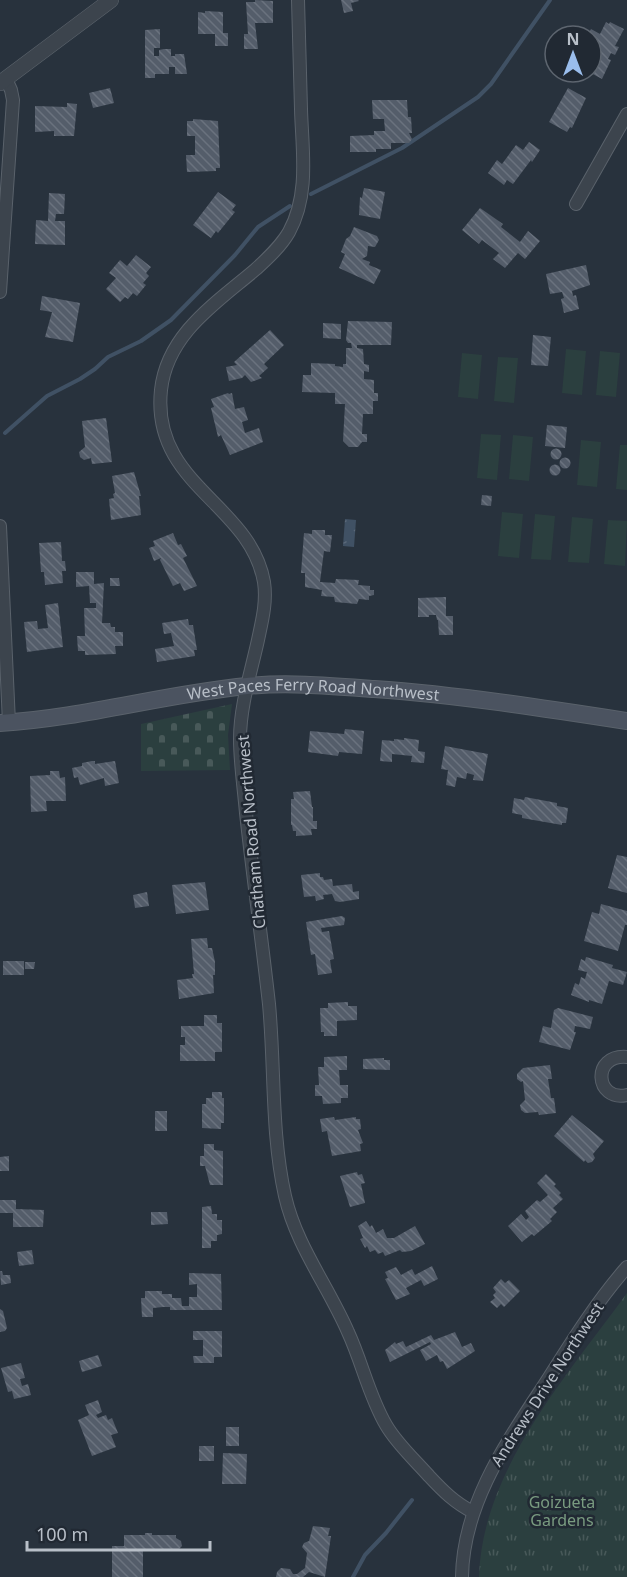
<svg xmlns="http://www.w3.org/2000/svg" width="627" height="1577" font-family="'Noto Sans',sans-serif">
  <style>
    .cemetery { fill: url(#cemetery-stones) }
    .park { fill: url(#park-tufts) }
    .garden { fill: #2b3f3f }
    .water { fill: url(#water-ripples) }
    .lines { fill: none; stroke-linecap: round; stroke-linejoin: round }
    .stream { stroke: #405164; stroke-width: 4 }
    .building { fill: url(#building-back-hatch) }
    .minor-casing { stroke: #5a626b; stroke-width: 14 }
    .tertiary-casing { stroke: #5a626b; stroke-width: 16 }
    .secondary-casing { stroke: #5a626b; stroke-width: 18 }
    .minor { stroke: #3c444d; stroke-width: 12 }
    .tertiary { stroke: #3c444d; stroke-width: 15 }
    .secondary { stroke: #4b5360; stroke-width: 16 }
    .labels { text-anchor: middle; stroke-width: 5; stroke-linejoin: round; paint-order: stroke }
    .street-label { font-size: 16px; fill: #b8bfc8; stroke: #212933 }
    .park-label { font-size: 16px; fill: #799b80; stroke: #212933 }
  </style>
  <defs>
    <pattern id="cemetery-stones" width="16" height="16" patternUnits="userSpaceOnUse" patternTransform="scale(1.5)"><rect width="16" height="16" fill="#2b3f3f"/><path d="M2 7V4a2 2 0 0 1 4 0v3zM10 15v-3a2 2 0 0 1 4 0v3z" fill="#485959"/></pattern>
    <pattern id="park-tufts" width="24" height="20" patternUnits="userSpaceOnUse" patternTransform="scale(1.5)"><rect width="24" height="20" fill="#2b3f3f"/><path d="M3 7l-1-3M5 7V3M7 7l1-3M15 17l-1-3M17 17v-4M19 17l1-3" fill="none" stroke="#485959"/></pattern>
    <pattern id="water-ripples" width="26" height="14" patternUnits="userSpaceOnUse" patternTransform="scale(1.5)"><rect width="26" height="14" fill="#405164"/><path d="M2 4q2-2 4 0t4 0M15 11q2-2 4 0t4 0" fill="none" stroke="#5a6879"/></pattern>
    <pattern id="building-back-hatch" width="6" height="6" patternUnits="userSpaceOnUse" patternTransform="scale(1.5)"><rect width="6" height="6" fill="#545d6a"/><path d="M-1 5l2 2M0 0l6 6M5-1l2 2" fill="none" stroke="#6a727e"/></pattern>
  </defs>
  <rect width="100%" height="100%" fill="#28323d"/>
  <path class="cemetery" d="M232,704l-4,31 2,35 -89,1v-47z"/>
  <path class="park" d="M627,1293v284h-148c3,-107 88,-201 148,-284z"/>
  <g class="garden">
    <path d="M566,349l20,2 -4,44 -20,-2z"/>
    <path d="M600,351l20,2 -4,44 -20,-2z"/>
    <path d="M462,353l20,2 -4,44 -20,-2z"/>
    <path d="M498,357l20,1 -4,45 -20,-2z"/>
    <path d="M481,434l20,1 -4,45 -20,-2z"/>
    <path d="M513,435l20,2 -4,44 -20,-2z"/>
    <path d="M581,440l20,2 -4,45 -20,-2z"/>
    <path d="M620,445h7v45l-11,-1z"/>
    <path d="M502,512l21,2 -4,44 -21,-2z"/>
    <path d="M535,514l20,2 -4,44 -20,-1z"/>
    <path d="M572,517l21,2 -4,44 -21,-1z"/>
    <path d="M608,520l19,1 -2,45 -21,-2z"/>
  </g>
  <path class="water" d="M345,519l11,1 -2,27 -11,-1z"/>
  <g class="lines">
    <g class="stream">
      <path d="M311,194l91,-46 76,-51 13,-13 59,-84"/>
      <path d="M5,433l42,-37 33,-17 15,-10 13,-12 33,-16 30,-21 64,-65 23,-28 32,-21"/>
      <path d="M353,1577l12,-22 21,-22 26,-33"/>
    </g>
  </g>
  <g class="building">
    <path d="M255,0l18,1v22h-18l3,26h-14v-15h4l-2,-32h9z"/>
    <path d="M341,0h17l1,1 -8,2 2,8 -9,2z"/>
    <path d="M205,11l18,1v21h5v13h-13v-12h-17v-22l7,1z"/>
    <path d="M606,22l3,2 1,-2 14,7 -9,17 4,1 -4,8 -4,-2 -3,6 3,1 -9,19 -11,-6v-37h-4l4,-7 9,5z"/>
    <path d="M160,29v19h-6v8h5v-6l5,-1h7v7h4v-2h9l3,20h-12v-7h-6v7h-14v4h-10v-48z"/>
    <path d="M110,88l4,15 -21,5 -4,-15z"/>
    <path d="M568,88l18,10 -14,30 -2,-1 -3,5 -18,-10z"/>
    <path d="M372,100h35l1,17h3l1,16h-3l3,6 -3,4h-18v6h-15v3h-26v-16l24,-1v-4h11l-1,-12h-11z"/>
    <path d="M67,103l10,1 -3,32h-20v-5l-19,1v-26l32,1z"/>
    <path d="M193,119l25,2 2,47h-4v3l-29,1 -1,-17h9v-19h-8v-15h6z"/>
    <path d="M529,142l11,8 -8,12 -1,-2 -18,24 -6,-4 -3,5 -16,-12 9,-13 5,4 14,-19 7,5z"/>
    <path d="M364,188l21,4 -5,27 -21,-4 1,-18 2,1z"/>
    <path d="M218,192l18,13 -4,5 3,2 -17,21 -2,-2 -5,7 -18,-13z"/>
    <path d="M49,193l16,1 -1,20h-8l-1,7h10v24l-30,-1 1,-24 12,1z"/>
    <path d="M480,208l23,16 -2,3 19,15 8,-11 12,10 -15,18 -7,-6 -13,15 -12,-9 6,-6 -17,-13 -3,4 -17,-14z"/>
    <path d="M354,227l23,9 2,4 -4,7 -7,-1 -1,10 -5,3 8,3 -1,3 12,5 -7,14 -35,-16 6,-14 -4,-2 5,-13 4,-3z"/>
    <path d="M136,255l15,12 -5,6 3,3 -6,7 3,2 -9,11 -4,-3 -5,6 -3,-2 -5,5 -14,-13 10,-11 -7,-5 11,-13 7,6z"/>
    <path d="M586,265l4,20 -18,6 1,5 3,-1 3,14 -15,4 -3,-14 3,-1 -2,-6 -12,2 -4,-20z"/>
    <path d="M42,296l38,7 -7,39 -28,-5 7,-25 -12,-2z"/>
    <path d="M348,321l44,1 -1,23h-34v3l6,1 1,15 5,1v7l-5,-1v8l10,1v13h4v8h-5v13h-10l-1,20h5v8h-5l-4,5h-9l-6,-6 2,-37h-10v-11l-33,-1 1,-17h8v-12l24,1v2l8,1v-3h3v-16h6l-1,-5h-3l-2,-3z"/>
    <path d="M323,323l18,1v15l-18,-1z"/>
    <path d="M270,330l14,15 -20,19 4,4 -9,8 3,2 -11,4 -6,-7 -3,3 -13,3 -3,-14 11,-2 -3,-3z"/>
    <path d="M533,335l18,2 -3,29 -17,-1z"/>
    <path d="M228,393l1,1 3,-1 3,16 9,-2 4,13 -6,2 3,11 14,-5 4,14 -33,13 -9,-20 -3,2 -7,-29 3,-1 -3,-8z"/>
    <path d="M106,418l6,44 -20,2 -1,-6 -7,2 -4,-3 -1,-5 6,-5 -3,-26z"/>
    <path d="M547,425l20,2 -2,21 -20,-2z"/>
    <circle cx="556" cy="454" r="5.5"/>
    <circle cx="565" cy="463" r="5.5"/>
    <circle cx="555" cy="470" r="5.5"/>
    <path d="M134,472l7,24h-2l2,19 -30,5 -2,-21 5,-1 -1,-4 2,-1 -3,-17z"/>
    <path d="M482,495l10,1 -1,10 -10,-1z"/>
    <path d="M312,530h13v5h7l-2,17 -6,-1 -4,31 15,1 1,-4 23,1 -1,5 12,1v4h4v5l-5,1v4l-10,-1 -2,5 -22,-2 -1,-5 -13,-1 1,-6 -17,-3v-14h-4l3,-40 8,1z"/>
    <path d="M173,533l5,12 3,-1 6,12 -4,2 14,28 -13,5 -4,-8 -7,3 -13,-26 1,-2 -7,3 -5,-13 6,-2 -2,-5z"/>
    <path d="M61,542l1,19h3l1,10h-4l1,12 -18,2 -1,-13h-3l-2,-29z"/>
    <path d="M76,572h18v12l10,-1 -2,40h8l1,4h4v5h8v14h-8l1,8 -31,1v-4h-7l-1,-15h8l-1,-28h12v-5h-6l-1,-17 -13,1z"/>
    <path d="M110,578h9l1,8h-10z"/>
    <path d="M446,597v19h7v19h-14l-1,-15h-1l-1,-5h-7v2h-11v-19z"/>
    <path d="M58,603l5,44 -36,5 -3,-30 13,-1 1,8 10,-1 -3,-23z"/>
    <path d="M188,619l1,6h4l4,25h-3l1,6 -38,6 -2,-13 19,-3 -3,-13 -7,1 -2,-11z"/>
    <path d="M345,729l19,2 -2,23 -23,-2 -1,4 -30,-4 2,-21 34,3z"/>
    <path d="M404,738l15,2 -1,11 7,1 -1,11 -13,-1 1,-6 -20,-2v8l-12,-1 2,-21 12,1v-2l10,1z"/>
    <path d="M445,746l43,8 -5,27 -10,-1 1,-5 -7,-2 -1,6 -9,-2 -2,10 -9,-2 2,-15 -7,-1z"/>
    <path d="M92,761h3v3l20,-3 4,22 -14,3 -1,-8 -24,7 -2,-8 -4,1 -2,-10 10,-2v-3z"/>
    <path d="M50,771h9l1,7 5,-1 1,24h-20l1,10 -16,1 -1,-36 20,-1z"/>
    <path d="M310,791l2,16h1v14h4v8h-6l1,6 -16,1v-5h-3l-1,-6h-1v-26h3l-1,-7z"/>
    <path d="M525,797l32,6v3l11,2 -2,15h-4v2l-40,-7v-3l-10,-2 2,-15 10,2z"/>
    <path d="M617,855l10,2v36l-19,-5z"/>
    <path d="M320,873v4h3l1,3 8,-1 1,7 19,-2 1,8 6,-1v8l-19,3 -5,-1 -3,-7 -9,1 1,4 -8,2 -1,-5 -11,1 -3,-22z"/>
    <path d="M205,882l4,28 -33,4 -4,-29z"/>
    <path d="M147,892l2,14 -14,2 -2,-13z"/>
    <path d="M601,904l26,7v14h-2l-7,26 -34,-10 8,-29 7,2z"/>
    <path d="M342,916l3,2 -1,7 -23,3 1,4 7,-1 5,28 -4,1 2,13 -14,2 -3,-21 -4,1 -5,-33z"/>
    <path d="M207,938l1,10h4l3,14v13h-2l1,18 -35,6 -2,-19 16,-2 -1,-4h2l-3,-35z"/>
    <path d="M586,957l27,8 -1,3 15,4 -4,13 -14,-4 -7,23 -13,-4v2l-18,-7 4,-12 4,2 2,-8 4,2 2,-7 -9,-2 3,-11 4,2z"/>
    <rect x="3" y="961" width="21" height="14"/>
    <path d="M25,962h10l-1,7h-9z"/>
    <path d="M348,1002v4h9v14l-20,1v15h-13v-4h-3l-1,-24h8v-5z"/>
    <path d="M558,1008l35,9 -3,12 -15,-3 -1,6h2l-6,18 -31,-8 4,-16 8,2 3,-18z"/>
    <path d="M204,1015h13v8h5v29h-7v9h-35v-16h5v-8h-4v-11h23z"/>
    <path d="M347,1056v14h-8l1,15h8v13h-7v5l-18,1 -1,-8h-7v-11h4l-1,-18h6v-10z"/>
    <path d="M384,1058v2h6v10l-27,-1v-10z"/>
    <path d="M550,1065l2,14h-4l3,19h3l2,15 -17,2 -1,-3 -13,1 -4,-3 -1,-5 5,-5 -2,-19 -2,1 -4,-3v-5l6,-6z"/>
    <path d="M212,1092h10v6h2v25h-3v6l-19,-1v-24h4v-6h6z"/>
    <rect x="155" y="1111" width="12" height="20"/>
    <path d="M572,1115l32,26 -11,13 2,4 -3,4 -4,1 -3,-3 -1,2 -30,-26z"/>
    <path d="M334,1117l1,3 21,-3v2h4l1,10 -3,1 5,13 -3,1 1,7 -29,5 -5,-25 -5,1 -2,-13z"/>
    <path d="M204,1144h10v6l9,1v34h-13l-5,-19h-5v-10h4z"/>
    <path d="M9,1156v15h-9v-14z"/>
    <path d="M357,1172l1,3 4,-1 3,9 -4,1 4,19 -15,4 -10,-31z"/>
    <path d="M546,1174l10,10 -2,2 7,7 -2,2 4,4 -10,9 4,4 -7,7 2,2 -18,15 -2,-2 -10,8 -14,-16 13,-12 5,6 3,-3 -4,-6 12,-11 3,2 8,-7 -11,-12z"/>
    <path d="M0,1200h16v9l28,1 -1,17h-30v-14h-13z"/>
    <path d="M211,1206l1,8h5v6h5v14l-5,1v6h-6v7h-9v-41z"/>
    <path d="M151,1212h16l1,12 -17,1z"/>
    <path d="M366,1221l4,6 2,-2 4,8 7,-4 4,9h7l21,-12 10,18 -14,7 -9,1 -2,-2 -15,6 -2,-4 -5,2 -3,-4 -5,2 -3,-6 -2,2 -5,-9 3,-1 -5,-12z"/>
    <path d="M32,1250l2,14 -15,2 -2,-14z"/>
    <path d="M432,1266l6,13 -14,7 -3,-6 -15,8 4,6 -14,6 -11,-21 3,-1 -3,-6 11,-5 5,8 11,-6 3,6z"/>
    <path d="M0,1271h2l1,4h7l1,8 -10,2z"/>
    <path d="M189,1273l32,1 1,36h-52v-3h-7l-10,1v9h-11l-1,-19h4v-7h17v3h10v4h9l1,8h7v-9h8v-13l-8,1z"/>
    <path d="M501,1279l4,4 4,-3 11,11 -16,16 -3,-3 -4,4 -7,-6 5,-4 -2,-3 3,-3 -3,-4z"/>
    <path d="M0,1309l3,2 4,17 -2,3 -5,1z"/>
    <path d="M193,1331h29v26h-8v6h-20l-1,-7h10v-16h-10z"/>
    <path d="M455,1332l7,15 9,-4 4,8 -28,18 -4,-8 -3,1 -3,-7 -11,6 -6,-11 11,-6 -1,-2 -40,20 -5,-12 10,-8 1,2 7,-3 3,6 25,-12 3,5z"/>
    <path d="M98,1355l4,11 -20,6 -3,-11z"/>
    <path d="M21,1363l4,15 -5,1 2,7 6,-2 3,11 -17,4 -2,-8 -4,1 -7,-24z"/>
    <path d="M98,1400l4,12 -6,3 2,3 8,-3 2,5 4,-2 6,15 -7,2 5,12 -24,9 -14,-36 11,-5 -4,-10z"/>
    <rect x="226" y="1427" width="13" height="19"/>
    <rect x="199" y="1446" width="15" height="15"/>
    <path d="M223,1453l24,1 -1,30h-24z"/>
    <path d="M313,1526l17,2 -2,8h3l-6,41 -16,-5 -6,5h-27l1,-5 4,-4 9,1 3,5h4l8,-6 2,-15 -5,-6 2,-4 5,-2z"/>
    <path d="M145,1533h7v2h24v3l5,3 1,5 -5,5h-34v26h-31v-31h12v-11h21z"/>
  </g>
  <g class="lines">
    <defs>
      <g id="minor">
        <path d="M298,0c1,36 2,72 3,109 1,40 9,85 -12,123 -8,14 -21,26 -33,37 -40,34 -89,65 -95,121 -10,95 89,113 103,192 3,20 -2,39 -6,58 -7,32 -18,66 -18,99 0,24 4,50 6,74 7,64 16,128 23,191 6,64 2,129 16,192 11,49 43,90 63,136 14,30 21,64 38,93 11,19 28,34 43,51 14,15 26,27 44,36"/>
        <path d="M576,204l51,-90"/>
        <path d="M0,292l13,-192 -2,-10 -5,-11"/>
        <path d="M0,526l9,197"/>
        <path d="M627,1057c-36,-3 -32,45 0,38"/>
        <path d="M462,1577c1,-75 47,-138 86,-198 24,-38 49,-78 79,-112"/>
      </g>
      <path id="tertiary" d="M0,83l111,-83"/>
      <g id="secondary">
        <path id="s1" d="M0,723c84,-5 164,-29 247,-37 42,-4 86,0 127,3 85,6 169,19 253,32"/>
      </g>
    </defs>
    <use href="#minor" class="minor-casing"/>
    <use href="#tertiary" class="tertiary-casing"/>
    <use href="#secondary" class="secondary-casing"/>
    <use href="#minor" class="minor"/>
    <use href="#tertiary" class="tertiary"/>
    <use href="#secondary" class="secondary"/>
  </g>
  <g class="labels">
    <g class="street-label">
      <text dy="6" stroke="none"><textPath href="#s1" startOffset="316">West Paces Ferry Road Northwest</textPath></text>
      <text transform="translate(251 832) rotate(-95)" y="6">Chatham Road Northwest</text>
      <text transform="translate(547 1384) rotate(-57)" y="6">Andrews Drive Northwest</text>
    </g>
    <g class="park-label">
      <text x="562" y="1508">Goizueta<tspan x="562" dy="18">Gardens</tspan></text>
    </g>
  </g>
  <g transform="translate(573 54)"><circle r="28" fill="#212933" stroke="#5d656f" stroke-width="1.5"/>
  <path d="M0-4.5L10 22L0 15L-10 22Z" fill="#9abdec"/>
  <text y="-9" font-size="16" font-weight="bold" text-anchor="middle" fill="#b8bfc8">N</text>
  </g>
  <path d="M27 1541v9h183v-9" fill="none" stroke="#b8bfc8" stroke-width="3"/>
  <text x="36" y="1541" font-size="18" fill="#b8bfc8" stroke="#212933" stroke-width="4.5" paint-order="stroke">100 m</text>
</svg>
